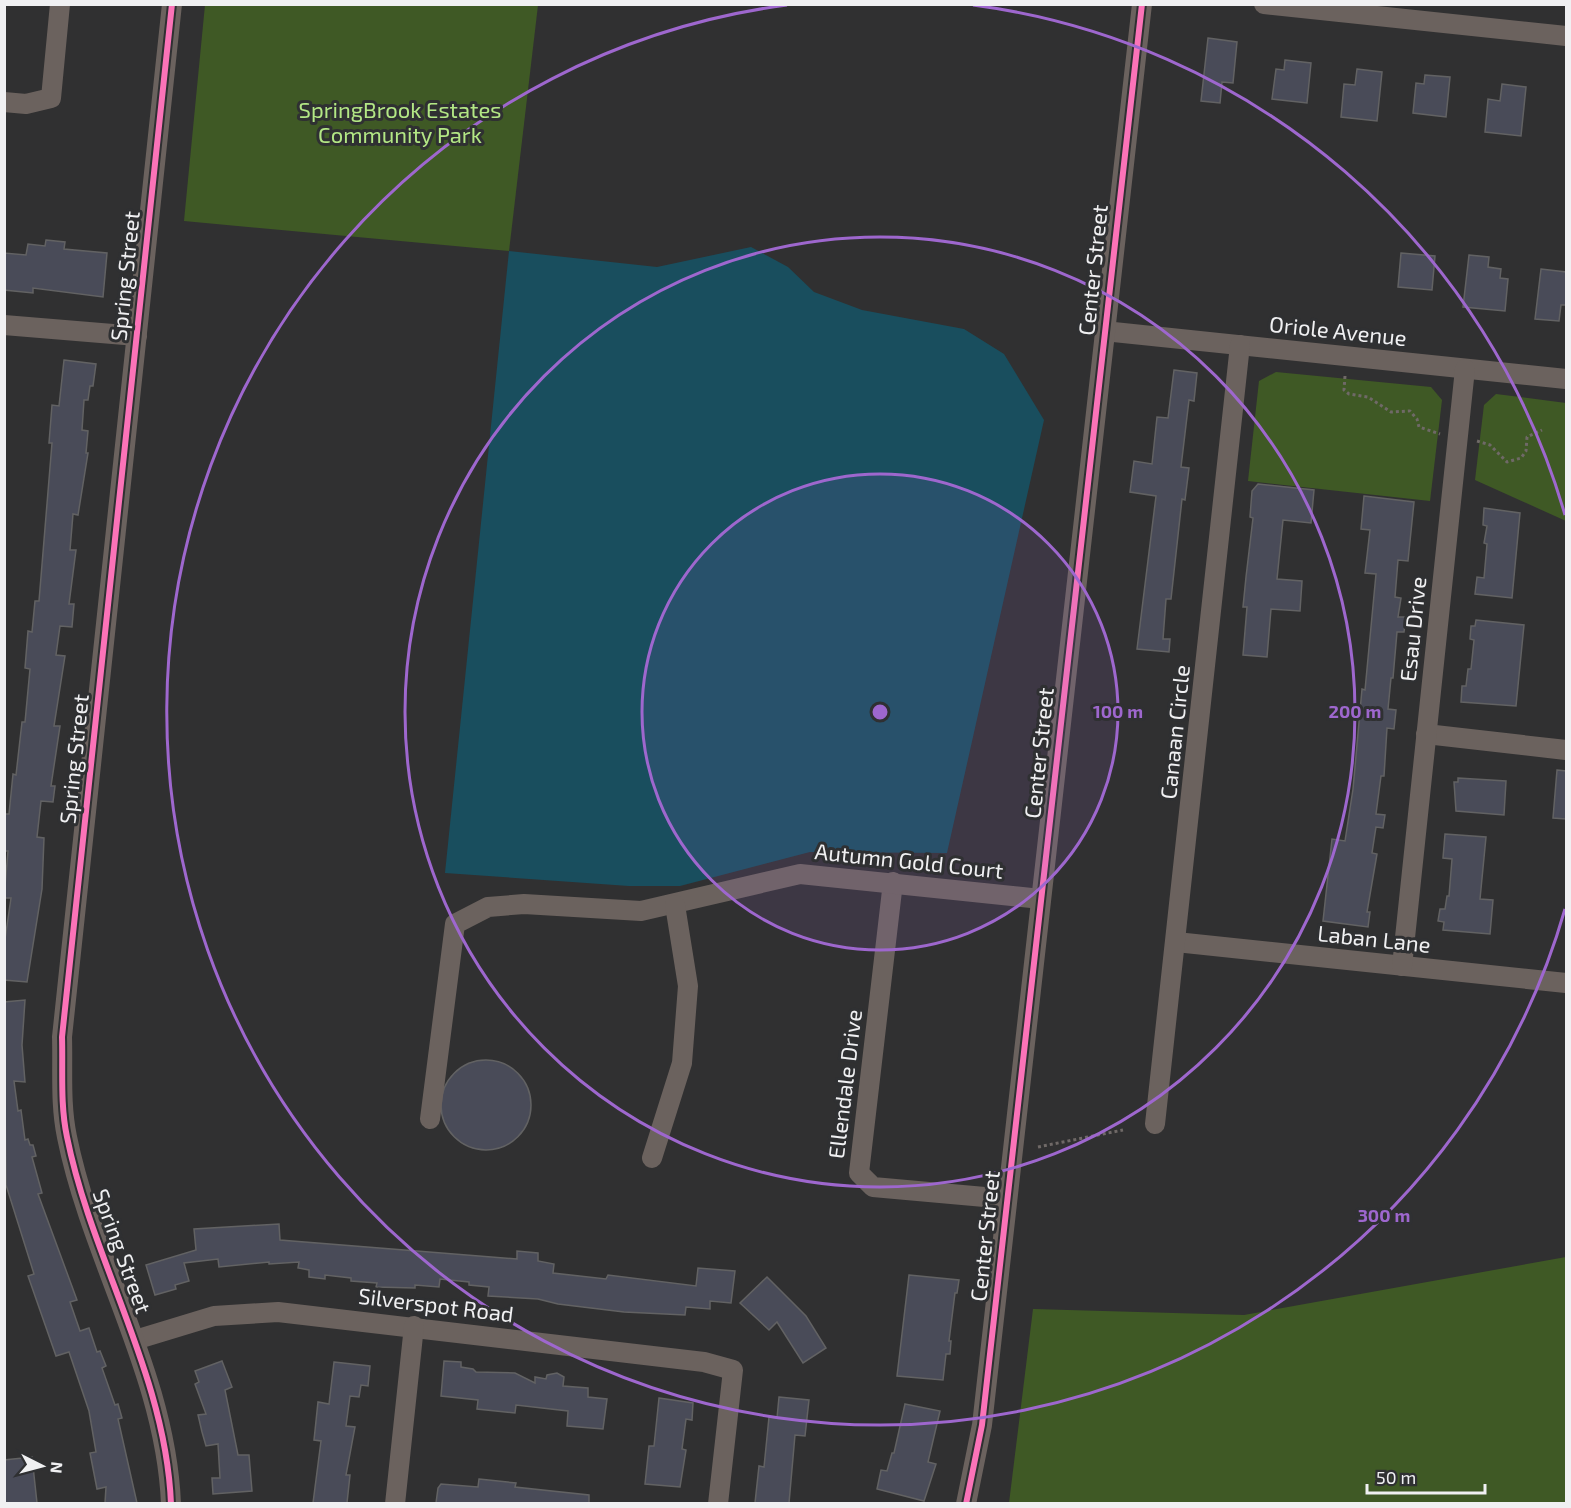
<svg xmlns="http://www.w3.org/2000/svg" width="1571" height="1508" font-family="'Exo 2',sans-serif">
  <style>
    .green { fill: #3f5925 }
    .water { fill: #194e5e }
    .building { fill: #494b58; stroke: #626263; stroke-width: 1.5 }
    .lines { fill: none; stroke-linecap: round; stroke-linejoin: round }
    .path { stroke: #6f6967; stroke-width: 3; stroke-dasharray: 3 3; stroke-linecap: butt }
    .minor { stroke: #6b625e; stroke-width: 20 }
    .cycleway-casing { stroke: #2f3032; stroke-width: 10 }
    .cycleway { stroke: #fb73b8; stroke-width: 6 }
    .ring { fill: none; stroke: #9e67ce; stroke-width: 3 }
    .labels { text-anchor: middle; stroke-width: 6; stroke-linejoin: round; paint-order: stroke }
    .park-label { font-size: 22px; fill: #b3e785; stroke: #2f3032 }
    .street-label { font-size: 22px; fill: #f0f0f2; stroke: #2f3032 }
    .centre { fill: #9e67ce; stroke: #2f3032; stroke-width: 3 }
    .ring-label { font-size: 18px; text-anchor: middle; font-weight: bold; fill: #9e67ce; stroke: #2f3032; stroke-width: 6; stroke-linejoin: round; paint-order: stroke }
  </style>
  <rect width="100%" height="100%" fill="#303031"/>
  <g class="green">
    <path d="M205,5h333l-29,246 -325,-30z"/>
    <path d="M1276,372l155,15 11,13 -12,101 -182,-20 11,-100z"/>
    <path d="M1496,394l70,9v118l-91,-41 9,-75z"/>
    <path d="M1566,1257v246h-557l24,-194 211,6z"/>
  </g>
  <path class="water" d="M751,247l37,20 26,25 48,18 102,19 40,25 40,66 -97,433 -137,-1 -130,34h-51l-184,-13 64,-622 148,16z"/>
  <g class="building">
    <path d="M1208,38l29,4 -4,41 -11,-1 -2,21 -19,-2z"/>
    <path d="M1285,60l26,3 -4,40 -35,-4 4,-30 8,1z"/>
    <path d="M1357,69l25,3 -5,49 -36,-4 3,-33 11,1z"/>
    <path d="M1425,75l25,2 -4,40 -33,-4 3,-30 8,1z"/>
    <path d="M1502,84l24,3 -5,49 -36,-4 3,-33 12,2z"/>
    <path d="M46,240l19,2 -1,7 43,4 -4,44 -70,-9v5l-29,-3v-37l22,2 2,-11 17,2z"/>
    <path d="M1401,253l34,3 -3,34 -34,-3z"/>
    <path d="M1469,255l20,2 -1,10 13,2 -1,9 8,1 -3,32 -42,-4z"/>
    <path d="M1541,269l25,3v33h-5l-2,16 -24,-2z"/>
    <path d="M64,360l32,4 -3,22h-3l-2,14h-4l-2,30 6,1 -2,22h2l-10,62 -5,-1 -3,36h6l-7,54h5l-2,23 -12,-1 -4,29 9,1 -11,70h6l-9,60h4l-2,16 -12,-1 -4,36 7,1 -2,51 -15,93 -23,-2v-34l7,-48h-7l4,-47h-4v-37h5l4,-40 3,1 6,-53h3l5,-53 -5,-1 3,-37 4,1 3,-31h4l13,-158h-3l3,-38 7,1z"/>
    <path d="M1174,370l23,3 -3,28 -5,-1 -8,67 8,1 -4,32 -3,-1 -11,100h-5l-3,40h7l-1,13 -32,-3 19,-153 -26,-4 4,-31 18,3 5,-47 11,1z"/>
    <path d="M1258,484l56,6 -3,33 -28,-3 -6,59 25,2 -2,30 -29,-2 -4,48 -24,-2 4,-48h-4l3,-30 7,-59 -3,-1 2,-26z"/>
    <path d="M1364,496l50,6 -6,59 -10,-1 -3,37 6,1 -3,19h8l-2,15h-7l-4,46h-2l-3,31 8,1 -2,19 -7,-1 -3,48h-3l-5,38 9,1 -2,13 -7,-1 -4,26 5,1 -10,58h3l-2,15 -45,-6 9,-82 13,2 8,-52 9,-100 3,1 11,-116 -11,-1 5,-43 -9,-1z"/>
    <path d="M1484,508l36,5 -8,85 -37,-4 2,-17 7,1 3,-34 -3,-1 3,-17 -4,-1z"/>
    <path d="M1476,620l48,5 -8,81 -55,-4 1,-16h4l2,-17h3l3,-29 -4,-1 1,-13h4z"/>
    <path d="M1557,770l9,1v48l-13,-1z"/>
    <path d="M1458,778l48,3 -2,34 -48,-4 -2,-29h4z"/>
    <path d="M1445,834l41,3 -6,62 13,1 -3,34 -47,-4 1,-8 -6,-1 2,-12h5l2,-13h2l3,-37 -9,-1z"/>
    <path d="M25,1000l-3,45 3,37 -11,-1 4,30 3,-1 4,30 3,-1 2,6h3l3,11 -4,1 10,36 -4,1 39,106 -7,2 10,29 9,-3 8,24 3,-1 6,15 -4,2 13,37 3,-1 4,14 -4,1 19,84h-32l1,-16 -9,2 -7,-36 6,-1 -7,-41 -20,-59 -13,4 -28,-80 6,-2 -28,-89 -2,-183z"/>
    <circle cx="486" cy="1105" r="45"/>
    <path d="M279,1224l1,16 237,19v-8l21,2v8l16,3 -1,9 53,6 2,-4 88,11 2,-18 37,3 -4,32 -21,-2v8l-24,-2 -1,8 -61,-3 -66,-8 -20,-5 -50,-3 1,-9 -20,-2v-3l-29,-3 -1,8 -24,-2v3l-39,-1 1,-4 -26,-2v-3l-26,-3v4l-16,-2v-7l-11,-2 1,-6 -30,2v-2l-50,5 -1,-8 -34,4 5,18 -14,4 1,4 -21,6 -9,-30 50,-15 -2,-21z"/>
    <path d="M909,1275l50,5 -2,13h-2l-6,48h2l-1,13h-4l-3,26 -46,-4z"/>
    <path d="M767,1277l39,39 20,32 -23,15 -26,-41 -8,8 -29,-27z"/>
    <path d="M222,1361l10,26 -7,3 13,65h11l3,36 -39,3 -1,-16h8l-2,-34 -12,2 -4,-14 -4,-17 8,-1 -11,-30 4,-2 -4,-11z"/>
    <path d="M444,1361l17,1v5l12,2 3,3 39,1 20,10v-6l11,2 1,-4 10,-2 7,4 -1,9 25,2v9l19,2 -4,30 -36,-3 1,-15 -52,-6 -1,8 -38,-4 1,-9 -37,-4z"/>
    <path d="M334,1362l36,4 -2,20 -7,-1 -2,12 -9,-1 -4,30 9,1 -9,48h4l-3,28h-34l8,-62 -7,-1 4,-38 11,2z"/>
    <path d="M779,1397l30,3 -4,36 -10,-1 -6,68h-34l4,-37 5,1 5,-50 8,1z"/>
    <path d="M659,1398l34,5 -1,17 -6,-1 -4,30 4,1 -6,37 -35,-3 4,-38h5z"/>
    <path d="M905,1404l35,7 -12,51 8,2 -12,37 -47,-12 4,-19 6,1 5,-18h2z"/>
    <path d="M32,1457l5,46h-33v-43z"/>
    <path d="M479,1479l37,4 -1,4 74,8v8h-153l2,-15 3,-4 37,3z"/>
  </g>
  <g class="lines">
    <g class="path">
      <path d="M1345,376l-1,14 5,4 19,3 23,15 19,-1 7,8 2,8 21,7"/>
      <path d="M1477,441l13,4 17,17 14,-4 5,-7 1,-14 15,-7"/>
      <path d="M1038,1147l85,-17"/>
    </g>
    <g class="minor">
      <path d="M1264,4l302,32"/>
      <path d="M4,102l22,2 25,-6 9,-94"/>
      <path d="M4,325l133,11"/>
      <path d="M1104,331l462,48"/>
      <path d="M1426,734l140,16"/>
      <path d="M893,882l-34,291 14,14 134,12"/>
      <path d="M1176,942l390,41"/>
      <path d="M1402,966l63,-597"/>
      <path d="M430,1119l25,-195 33,-17 36,-3 117,7 159,-37 241,25"/>
      <path d="M1155,1124l85,-779"/>
      <path d="M652,1158l30,-95 6,-77 -13,-81"/>
      <path d="M135,1340l79,-24 64,-4 426,50 29,8 -15,134"/>
      <path d="M171,1504c-5,-129 -79,-243 -104,-367 -7,-33 -4,-67 -5,-100l110,-1033"/>
      <path d="M395,1504l19,-178"/>
      <path d="M966,1504l16,-79 160,-1421"/>
    </g>
    <defs>
      <g id="cycleway">
        <path d="M171,1504c-5,-129 -79,-243 -104,-367 -7,-33 -4,-67 -5,-100l110,-1033"/>
        <path d="M966,1504l16,-79 160,-1421"/>
      </g>
    </defs>
    <use href="#cycleway" class="cycleway-casing"/>
    <use href="#cycleway" class="cycleway"/>
  </g>
  <circle cx="880" cy="712" r="238" fill="#9e67ce" fill-opacity=".12"/>
  <g class="ring">
    <circle cx="880" cy="712" r="238"/>
    <circle cx="880" cy="712" r="475"/>
    <path d="M1565 909A713 713 0 1 1 787 5M973 5A713 713 0 0 1 1565 515"/>
  </g>
  <g class="labels">
    <g class="park-label">
      <text x="400" y="118">SpringBrook Estates<tspan x="400" dy="25">Community Park</tspan></text>
    </g>
    <g class="street-label">
      <text transform="translate(1093 270) rotate(-84)" y="8">Center Street</text>
      <text transform="translate(125 276) rotate(-84)" y="8">Spring Street</text>
      <text transform="translate(1338 331) rotate(6)" y="8">Oriole Avenue</text>
      <text transform="translate(1413 629) rotate(-84)" y="8">Esau Drive</text>
      <text transform="translate(1175 732) rotate(-84)" y="8">Canaan Circle</text>
      <text transform="translate(1039 753) rotate(-84)" y="8">Center Street</text>
      <text transform="translate(74 759) rotate(-84)" y="8">Spring Street</text>
      <text transform="translate(909 861) rotate(6)" y="8">Autumn Gold Court</text>
      <text transform="translate(1374 939) rotate(6)" y="8">Laban Lane</text>
      <text transform="translate(845 1084) rotate(-83)" y="8">Ellendale Drive</text>
      <text transform="translate(985 1236) rotate(-84)" y="8">Center Street</text>
      <text transform="translate(122 1251) rotate(70)" y="8">Spring Street</text>
      <text transform="translate(436 1305) rotate(7)" y="8">Silverspot Road</text>
    </g>
  </g>
  <circle cx="880" cy="712" r="9" class="centre"/>
  <g class="ring-label">
    <text x="1118" y="718">100 m</text>
    <text x="1355" y="718">200 m</text>
    <text x="1384" y="1222">300 m</text>
  </g>
  <rect width="1571" height="1508" fill="none" stroke="#f0f0f2" stroke-width="12"/>
  <g transform="translate(42 1466) rotate(96)" stroke="#2f3032" stroke-width="4.5" paint-order="stroke">
  <path d="M0-4.5L10 22L0 15L-10 22Z" fill="#f0f0f2"/>
  <text y="-9" font-size="16" font-weight="bold" text-anchor="middle" fill="#f0f0f2">N</text>
  </g>
  <path d="M1367 1484v9h118v-9" fill="none" stroke="#f0f0f2" stroke-width="3"/>
  <text x="1376" y="1484" font-size="18" fill="#f0f0f2" stroke="#2f3032" stroke-width="4.5" paint-order="stroke">50 m</text>
</svg>
